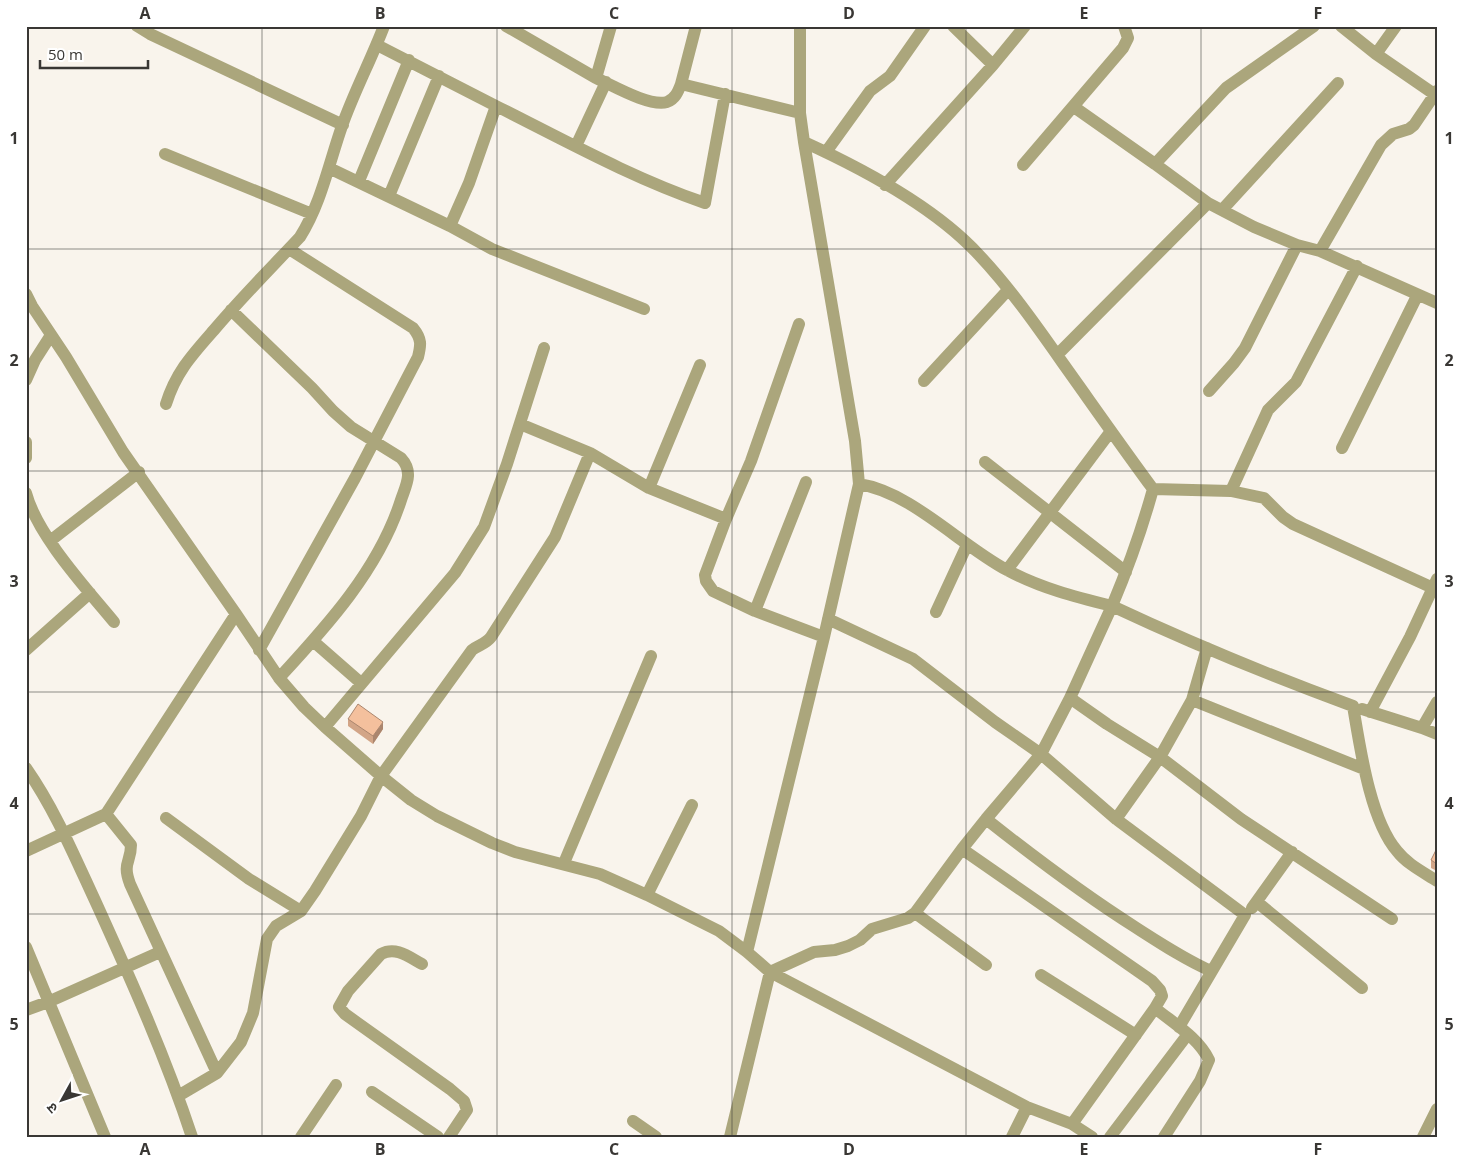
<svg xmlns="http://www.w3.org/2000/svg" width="1463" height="1163" font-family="'Open Sans','Noto Sans Devanagari',sans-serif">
<rect width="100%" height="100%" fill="#f9f4ec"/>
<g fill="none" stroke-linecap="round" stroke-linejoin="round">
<path stroke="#aba67c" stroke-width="12" d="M 137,26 L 150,34 L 343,125
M 506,26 L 596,78
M 611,26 L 596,78 C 612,85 649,107 667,102 C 675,99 678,92 681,84 L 800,113
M 953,26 L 993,65
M 1314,26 L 1226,88 L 1155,164 L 1208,203 L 1254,227 L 1297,245 L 1320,251 L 1437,303
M 1341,26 L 1376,54 L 1437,96
M 377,45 L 496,106 L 469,183 L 450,226
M 1376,54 L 1396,26
M 681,84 L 696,26
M 496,106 C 564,140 632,178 705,203 L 725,94
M 1074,107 L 1155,164
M 804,142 C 861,168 936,208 979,255 C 1010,288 1036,325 1062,362 C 1092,404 1122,447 1153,489 C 1142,529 1128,568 1112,606 C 1076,597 1040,588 1007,570 C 960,545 911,492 859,484
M 576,146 L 606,82
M 826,152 L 870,91 L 890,76 L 925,26
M 165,154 L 312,214
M 1023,165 L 1123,48 L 1128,38 L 1124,26
M 329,168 L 450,226 L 492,249 L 644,309
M 359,181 L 409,60
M 885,185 L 993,65 L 1025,26
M 389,196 L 439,76
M 1222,210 L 1338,83
M 1320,251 L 1381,145 L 1393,134 L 1409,129 L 1414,125 L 1437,91
M 26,294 L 32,306 L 66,357 L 123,452 L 236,614 L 279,678 L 304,707 L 325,727 L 381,776 L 411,800 L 437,816 L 492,843 L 515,852 L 600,874 L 647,895 L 719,931 L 747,952 L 770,972 L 1027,1107 L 1072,1124 L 1092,1137
M 231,310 L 312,388 L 333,411 L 351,427 L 401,458 C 414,472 406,485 401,500 C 379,569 327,626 279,678
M 799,324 L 751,461 L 726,519 L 705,575 L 706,581 L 713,591 L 755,611 L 824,637
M 1057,355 L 1208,203
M 26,380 L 35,360 L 51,335
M 924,381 L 1008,290
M 1209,391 L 1234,363 L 1245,348 L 1297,245
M 166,404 C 176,372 192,355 214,330 C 241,298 271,268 300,237 C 321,204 329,163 342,126 C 354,92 371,60 384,26
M 520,424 L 590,453 L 649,488 L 726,519
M 26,442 L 26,458
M 1342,448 L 1417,296
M 985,462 L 1126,572
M 649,488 L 700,365
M 1153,489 L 1231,491 L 1264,498 L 1283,517 L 1293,524 L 1433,588
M 1231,491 L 1268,410 L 1296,382 L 1357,266
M 26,493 C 37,535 86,588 114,622
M 50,541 L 139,472
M 1007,570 L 1111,431
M 755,611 L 806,482
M 936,612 L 967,545
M 828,619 L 913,659 L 995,722 L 1041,754 L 986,819 C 1034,857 1083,894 1135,927 C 1160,943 1184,959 1211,971
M 313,641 L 361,683
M 26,650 L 90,593
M 259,650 L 355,478 L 418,357 C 421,345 422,339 413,328 L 289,249
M 1070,698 L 1041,754 L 1116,819 L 1245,915 L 1179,1027
M 1192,700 L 1364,769
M 1362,709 L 1422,728 L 1437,734
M 1370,712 L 1410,637 L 1437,579
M 325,727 L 455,573 L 484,527 L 507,464 L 544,348
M 1422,728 L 1437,702
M 26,768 C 56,811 76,860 98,907 C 132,982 166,1058 192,1137
M 106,814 L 131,845 C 131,863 122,862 130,884 L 217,1073
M 166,818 L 249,879 L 301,911 L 315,891 L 361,816 L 381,776 L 472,650 C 478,645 486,644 491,637 L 555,537 L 590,453
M 986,819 L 962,849 L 1152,981 L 1160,990 L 1162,996 L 1155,1008 L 1072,1124
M 1116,819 L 1160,757 L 1192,700 L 1207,648
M 26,851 L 106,814 L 236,614
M 564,863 L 651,656
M 647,895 L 692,805
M 1257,902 L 1362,988
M 1252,908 L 1292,852
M 915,913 L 986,965
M 1392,919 L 1241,819 L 1160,757 L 1107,724 L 1070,698 L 1112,606 C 1191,643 1271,676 1353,706 C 1360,747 1370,820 1397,851 C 1407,864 1423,872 1437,881
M 26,947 L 105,1137
M 747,952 L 824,637 L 859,484 L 855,441 L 804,142 L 800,113 L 800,26
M 422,964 C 409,957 396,946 381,954 L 348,991 L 339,1007 L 345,1014 L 450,1089 L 464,1101 L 467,1110 L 449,1137
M 1041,975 L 1136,1035
M 1155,1008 C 1173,1023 1199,1038 1209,1060 L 1200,1081 L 1164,1137
M 26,1010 L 48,1002 L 160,952
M 372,1092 L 438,1137
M 178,1096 L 217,1073 L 241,1042 L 253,1013 L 267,939 L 276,926 L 301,911
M 633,1121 L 656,1137
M 301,1137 L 336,1085
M 730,1137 L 770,972 L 814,952 L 835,950 L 848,946 L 860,940 L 872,929 L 908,918 L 915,913 L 962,849
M 1012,1137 L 1027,1107
M 1110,1137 L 1188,1034
M 1423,1137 L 1437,1109"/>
</g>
<path fill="#d2a587" d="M 348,719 L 383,729 L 373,744 L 348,726 Z
M 1437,848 L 1437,871 L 1431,868 L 1431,860 Z"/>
<path fill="#ab866e" d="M 383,722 L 383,729 L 373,744 L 373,736 Z"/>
<path fill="#f4c09d" stroke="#ab866e" d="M 358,704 L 383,722 L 373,736 L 348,719 Z
M 1437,848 L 1437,864 L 1431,860 Z"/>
<path fill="none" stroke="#393734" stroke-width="1" stroke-opacity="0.55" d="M 262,26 L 262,1137M 497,26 L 497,1137M 732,26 L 732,1137M 966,26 L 966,1137M 1201,26 L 1201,1137M 26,249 L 1437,249M 26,471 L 1437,471M 26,692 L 1437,692M 26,914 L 1437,914"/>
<rect width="1463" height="1163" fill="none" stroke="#ffffff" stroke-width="55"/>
<g transform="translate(62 1100) rotate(230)" stroke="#ffffff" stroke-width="4" paint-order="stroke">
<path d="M0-4L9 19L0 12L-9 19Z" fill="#393734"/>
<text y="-8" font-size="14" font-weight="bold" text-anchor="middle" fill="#393734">उ</text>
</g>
<path d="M40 60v8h108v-8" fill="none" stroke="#393734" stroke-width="2.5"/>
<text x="48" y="60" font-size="15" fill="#393734" stroke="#ffffff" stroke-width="4" paint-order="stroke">50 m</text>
<rect x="28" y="28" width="1408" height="1108" fill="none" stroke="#393734" stroke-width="2"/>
<g font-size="16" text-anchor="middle" font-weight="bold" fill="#393734">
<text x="145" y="19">A</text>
<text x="380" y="19">B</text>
<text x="614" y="19">C</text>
<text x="849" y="19">D</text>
<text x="1084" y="19">E</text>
<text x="1318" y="19">F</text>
<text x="14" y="144">1</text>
<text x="1449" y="144">1</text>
<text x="14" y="366">2</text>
<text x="1449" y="366">2</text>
<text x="14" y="587">3</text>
<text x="1449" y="587">3</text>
<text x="14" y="809">4</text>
<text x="1449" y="809">4</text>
<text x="14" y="1030">5</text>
<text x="1449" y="1030">5</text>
<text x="145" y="1155">A</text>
<text x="380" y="1155">B</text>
<text x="614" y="1155">C</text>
<text x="849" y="1155">D</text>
<text x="1084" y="1155">E</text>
<text x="1318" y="1155">F</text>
</g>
</svg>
